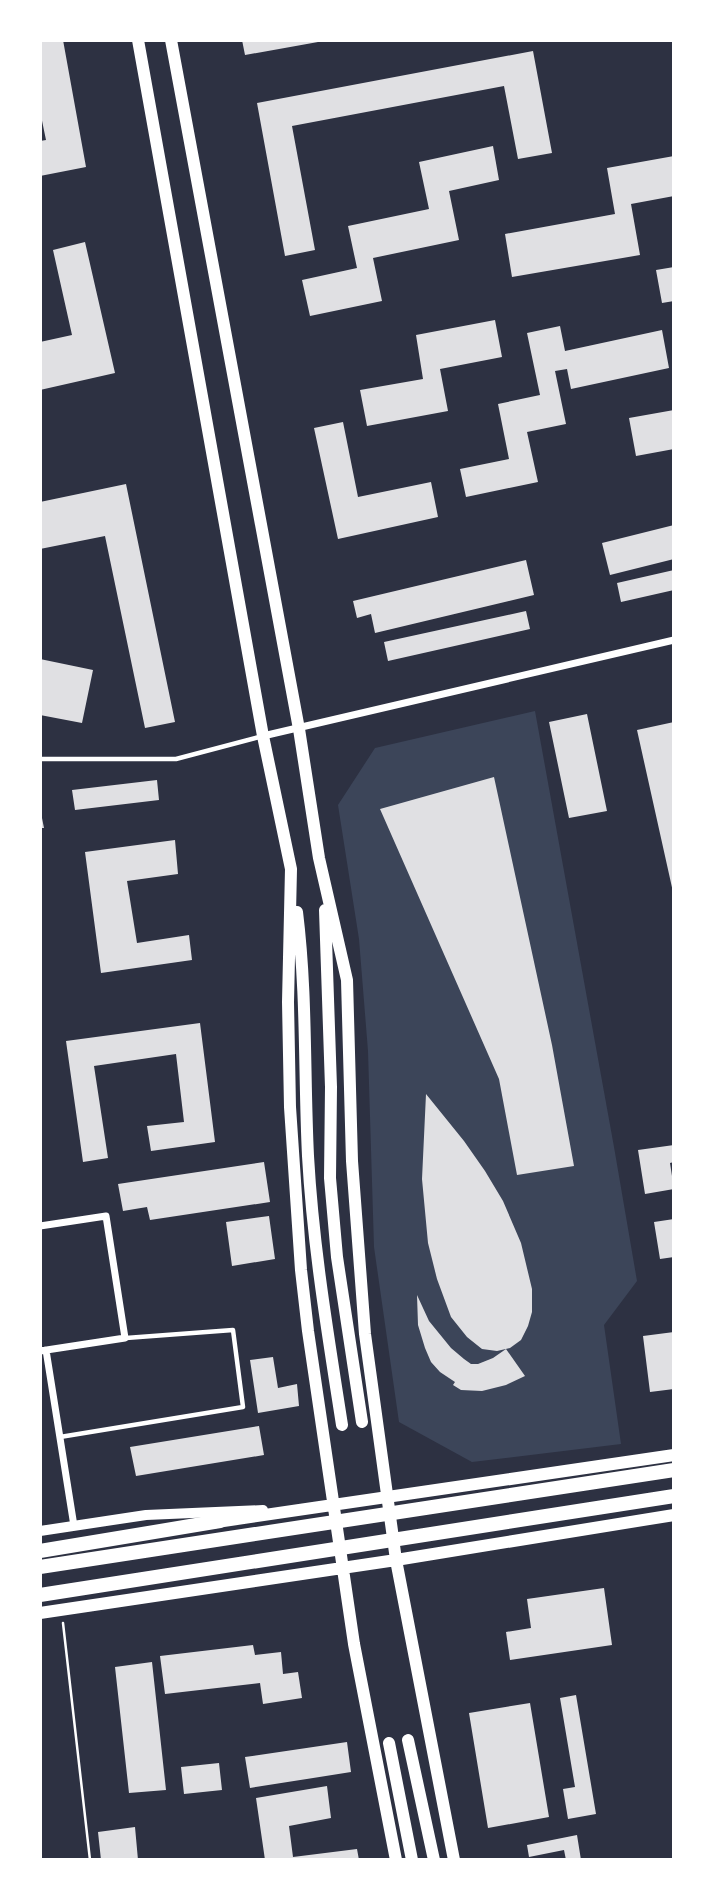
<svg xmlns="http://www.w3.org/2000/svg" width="714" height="1900" font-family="'Titillium Web',sans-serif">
<rect width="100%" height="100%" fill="#2d3142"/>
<path fill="#3c4559" d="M 535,711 L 614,1147 L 637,1281 L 604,1325 L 621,1444 L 472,1462 L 399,1422 L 374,1247 L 368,1051 L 359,939 L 338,805 L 375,748 Z"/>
<path fill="#e0e0e3" d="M 40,40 L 63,40 L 86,167 L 40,176 L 40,141 L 46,140 L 40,111 Z
M 242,40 L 318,40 L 318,42 L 245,55 Z
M 533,51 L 552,153 L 518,159 L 504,86 L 292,126 L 315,250 L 285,256 L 257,103 Z
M 493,146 L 499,180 L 449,191 L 459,240 L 373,258 L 382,301 L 310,316 L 302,280 L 357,268 L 348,226 L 429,209 L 419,162 Z
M 674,156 L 674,196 L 631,204 L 640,255 L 512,277 L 505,234 L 615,214 L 607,168 Z
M 85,242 L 115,373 L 40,390 L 40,342 L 72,335 L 53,250 Z
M 674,267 L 674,301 L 662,303 L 656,270 Z
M 495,320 L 502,357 L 440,369 L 448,411 L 367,426 L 360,390 L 423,379 L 416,335 Z
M 560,326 L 565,351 L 662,330 L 669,368 L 571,389 L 567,369 L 555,371 L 566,424 L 527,432 L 538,482 L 466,497 L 460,469 L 509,459 L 498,404 L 540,395 L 527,333 Z
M 674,410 L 674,449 L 636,456 L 629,418 Z
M 343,422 L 358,497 L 431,482 L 438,517 L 338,539 L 314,428 Z
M 126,484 L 175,722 L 145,728 L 105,536 L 40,549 L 40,502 Z
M 674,525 L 674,559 L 610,575 L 602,543 Z
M 526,560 L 534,595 L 375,633 L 371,614 L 357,618 L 353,601 Z
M 674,570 L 674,590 L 621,602 L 617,583 Z
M 526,611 L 530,629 L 388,661 L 384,642 Z
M 40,659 L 93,670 L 82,723 L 40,715 Z
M 587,714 L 607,811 L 569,818 L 549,722 Z
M 674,722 L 674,892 L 673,892 L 637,730 Z
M 494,777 L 552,1045 L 574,1166 L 517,1175 L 499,1079 L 380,809 Z
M 157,780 L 159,800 L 75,810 L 72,790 Z
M 40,808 L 44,828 L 40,828 Z
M 175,840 L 178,874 L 127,881 L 137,943 L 189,935 L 192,960 L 101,973 L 85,852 Z
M 200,1023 L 215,1142 L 151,1151 L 147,1126 L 184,1122 L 176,1054 L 94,1066 L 108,1158 L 83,1162 L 66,1041 Z
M 426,1094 L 464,1141 L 485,1171 L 503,1201 L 521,1243 L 532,1289 L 532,1312 L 528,1326 L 521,1340 L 510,1348 L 497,1351 L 482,1349 L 467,1337 L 451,1317 L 437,1279 L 428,1243 L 422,1179 Z
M 674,1145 L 674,1162 L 670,1163 L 674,1189 L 645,1194 L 638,1150 Z
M 264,1162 L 270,1202 L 150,1220 L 147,1207 L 123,1211 L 118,1184 Z
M 269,1216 L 275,1259 L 232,1266 L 226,1222 Z
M 674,1219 L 674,1257 L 660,1259 L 654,1222 Z
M 417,1295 L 429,1321 L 451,1348 L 464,1359 L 471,1364 L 478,1364 L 493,1358 L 506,1349 L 525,1376 L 506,1385 L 482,1391 L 461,1390 L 453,1385 L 455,1382 L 440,1372 L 431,1362 L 425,1348 L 418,1325 Z
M 674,1332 L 674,1389 L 650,1392 L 643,1336 Z
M 273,1357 L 278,1388 L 297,1384 L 299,1406 L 258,1413 L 250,1360 Z
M 259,1426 L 264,1455 L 136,1476 L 130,1447 Z
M 604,1588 L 612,1645 L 510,1660 L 506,1632 L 531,1628 L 527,1599 Z
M 253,1645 L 255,1655 L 281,1652 L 283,1674 L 298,1672 L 302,1698 L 263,1704 L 260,1683 L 165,1694 L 160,1656 Z
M 152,1662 L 166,1790 L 129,1793 L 115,1667 Z
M 576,1695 L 596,1814 L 568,1819 L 563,1789 L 575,1787 L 560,1698 Z
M 530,1703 L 549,1817 L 488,1828 L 469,1713 Z
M 347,1742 L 351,1772 L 250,1788 L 245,1757 Z
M 219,1763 L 222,1790 L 184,1794 L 181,1767 Z
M 327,1786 L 331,1818 L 289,1826 L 293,1857 L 357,1849 L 359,1860 L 265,1860 L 256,1798 Z
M 135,1827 L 138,1860 L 101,1860 L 98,1832 Z
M 577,1835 L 581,1860 L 566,1860 L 564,1850 L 529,1857 L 527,1845 Z"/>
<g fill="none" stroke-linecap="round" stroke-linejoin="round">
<path stroke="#fff" stroke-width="2.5" d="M 63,1623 L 90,1860"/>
<path stroke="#fff" stroke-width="4.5" d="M 40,759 L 176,759 L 263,736
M 60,1437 L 243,1407 L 233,1330 L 126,1338"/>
<path stroke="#fff" stroke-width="7" d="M 263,736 L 674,640
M 40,1226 L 106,1216 L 125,1338 L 40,1351
M 46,1350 L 74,1526"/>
<path stroke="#fff" stroke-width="10" d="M 40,1531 L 146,1515 L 263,1510"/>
<path stroke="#fff" stroke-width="12" d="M 138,40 L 263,736 L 291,869 L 288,1002 L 290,1107 L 301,1270 L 308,1331 L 354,1644 L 396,1860
M 171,40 L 299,729 L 319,858 L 347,980 L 352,1161 L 365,1334 L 396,1560 L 454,1860
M 325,910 L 331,1087 L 330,1178 L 337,1257 L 362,1422
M 297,912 C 307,993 304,1074 308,1156 C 313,1246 328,1335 342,1425
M 210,1523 L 674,1455
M 40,1613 L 396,1560 L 674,1515
M 408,1740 L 434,1860
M 389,1743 L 412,1860"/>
<path stroke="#fff" stroke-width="14" d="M 40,1551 L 220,1521
M 40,1567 L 674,1470
M 40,1595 L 674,1496"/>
</g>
<rect width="714" height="1900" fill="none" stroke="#ffffff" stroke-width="84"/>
</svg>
